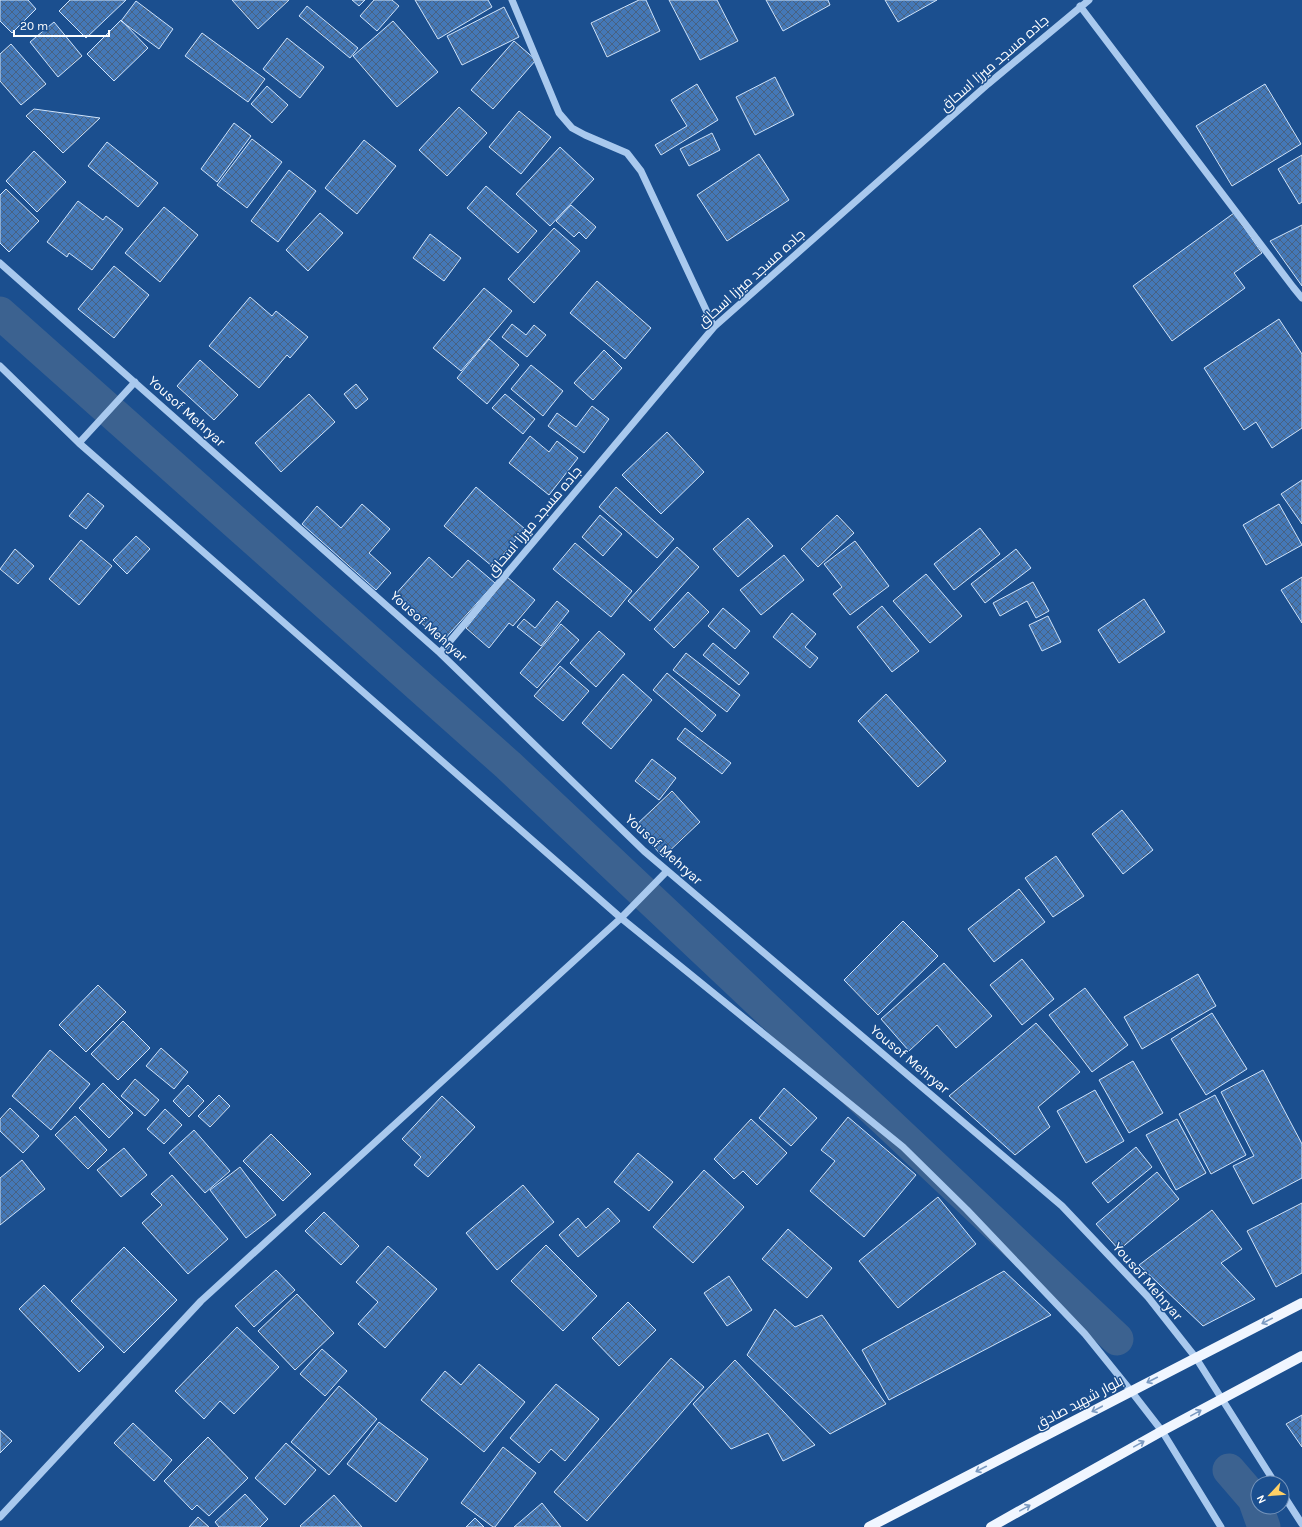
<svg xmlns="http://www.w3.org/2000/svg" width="1302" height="1527" font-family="Karla,Cairo,sans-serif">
<defs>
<pattern id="building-cross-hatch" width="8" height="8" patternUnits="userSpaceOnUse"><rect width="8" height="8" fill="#4478b7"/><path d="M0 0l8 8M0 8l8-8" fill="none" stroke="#486282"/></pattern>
</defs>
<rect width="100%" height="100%" fill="#1b4f8f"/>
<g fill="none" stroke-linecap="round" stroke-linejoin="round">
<path stroke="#3c6290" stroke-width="33" d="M 0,313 L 508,765 L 1117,1339
M 1229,1470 L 1254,1499 L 1264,1527"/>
</g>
<path fill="url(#building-cross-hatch)" stroke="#cfe3fa" d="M 0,0 L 28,0 L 36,9 L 12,33 L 0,21 Z
M 70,0 L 126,0 L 86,38 L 59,11 Z
M 232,0 L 289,0 L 258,29 Z
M 352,0 L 365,0 L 359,6 Z
M 374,0 L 392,0 L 399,6 L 377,31 L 360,16 Z
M 415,0 L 488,0 L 492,7 L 438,39 Z
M 639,0 L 646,0 L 660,31 L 607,57 L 591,23 Z
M 669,0 L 717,0 L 738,41 L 700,60 Z
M 766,0 L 828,0 L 830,5 L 783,31 Z
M 885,0 L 937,0 L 898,22 Z
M 136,1 L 173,29 L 159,49 L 121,21 Z
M 307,6 L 358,48 L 350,58 L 299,16 Z
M 504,7 L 519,37 L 462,65 L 447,36 Z
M 121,20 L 148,48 L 114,81 L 87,54 Z
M 393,21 L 438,72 L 397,107 L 353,56 Z
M 54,22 L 82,56 L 58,77 L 30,42 Z
M 202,33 L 265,79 L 248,102 L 185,56 Z
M 287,38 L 324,67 L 300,98 L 263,69 Z
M 514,41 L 536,60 L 493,109 L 471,90 Z
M 11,44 L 46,84 L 21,105 L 0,81 L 0,54 Z
M 775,77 L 794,115 L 755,135 L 736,97 Z
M 697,84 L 718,120 L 661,155 L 655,145 L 687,126 L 671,100 Z
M 1265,84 L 1301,144 L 1232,186 L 1196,126 Z
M 267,86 L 288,105 L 272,123 L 251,104 Z
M 459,107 L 487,133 L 447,176 L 419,150 Z
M 34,109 L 100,118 L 63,153 L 26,116 Z
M 519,111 L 551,137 L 521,174 L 489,147 Z
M 234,123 L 251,136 L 217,182 L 201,169 Z
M 712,133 L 720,150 L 689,166 L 680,149 Z
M 252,139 L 282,162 L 247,208 L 217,185 Z
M 364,140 L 396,166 L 357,214 L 325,188 Z
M 107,142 L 158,183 L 138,207 L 88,166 Z
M 560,147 L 594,179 L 550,226 L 516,194 Z
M 34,151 L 66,182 L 37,212 L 6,181 Z
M 759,154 L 789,200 L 727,241 L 697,195 Z
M 1302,155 L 1302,202 L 1299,204 L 1278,169 Z
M 289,170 L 316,191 L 278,242 L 251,221 Z
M 486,186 L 537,231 L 518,253 L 467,208 Z
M 6,189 L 39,221 L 9,252 L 0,243 L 0,195 Z
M 78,201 L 103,220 L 106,216 L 123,229 L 92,270 L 69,253 L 67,257 L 47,242 Z
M 571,205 L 596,227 L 586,239 L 579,232 L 574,237 L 556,221 Z
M 164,207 L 198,235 L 160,282 L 125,253 Z
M 320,213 L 343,233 L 308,271 L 286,250 Z
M 1234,213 L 1262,253 L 1234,273 L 1245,288 L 1172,341 L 1133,286 Z
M 1302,225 L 1302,286 L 1270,241 Z
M 554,228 L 580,251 L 534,303 L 508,279 Z
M 430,234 L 461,258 L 444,281 L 413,258 Z
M 114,266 L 149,295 L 114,338 L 78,309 Z
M 597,281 L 651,328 L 625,359 L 570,313 Z
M 484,288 L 512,311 L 461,371 L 433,348 Z
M 250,297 L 272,316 L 276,311 L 308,337 L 290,358 L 287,355 L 259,388 L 209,346 Z
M 1279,319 L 1302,354 L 1302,428 L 1272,448 L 1256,422 L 1244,430 L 1204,368 Z
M 512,324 L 526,335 L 534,325 L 546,335 L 527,357 L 502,337 Z
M 489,339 L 519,365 L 487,404 L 457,378 Z
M 604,350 L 622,368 L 593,400 L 574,383 Z
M 200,360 L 238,395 L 214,420 L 177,386 Z
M 531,365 L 563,391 L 543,416 L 511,389 Z
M 356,384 L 368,399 L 356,409 L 344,394 Z
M 309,394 L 335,422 L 281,472 L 255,443 Z
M 505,394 L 535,419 L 523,434 L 492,408 Z
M 592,406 L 609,419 L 584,453 L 548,426 L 557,413 L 576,427 Z
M 667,432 L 704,472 L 661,514 L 622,475 Z
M 530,436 L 549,452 L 557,441 L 578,458 L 549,495 L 509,463 Z
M 1302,480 L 1302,524 L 1281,494 Z
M 476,487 L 525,529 L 493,567 L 444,526 Z
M 616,487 L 674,539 L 657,558 L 599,507 Z
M 88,493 L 104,506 L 86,529 L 69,516 Z
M 362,504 L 390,529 L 369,553 L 391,573 L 376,590 L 302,524 L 317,506 L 341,528 Z
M 1279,504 L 1302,545 L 1266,565 L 1243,525 Z
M 600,515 L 622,534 L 603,556 L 582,537 Z
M 837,515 L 854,533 L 818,567 L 801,549 Z
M 748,518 L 773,546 L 738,577 L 713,549 Z
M 980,528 L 1000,554 L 954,590 L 934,564 Z
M 136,536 L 150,549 L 127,574 L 113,560 Z
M 81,540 L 112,566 L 79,605 L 49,579 Z
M 855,541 L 889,586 L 850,615 L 833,594 L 842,587 L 824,564 Z
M 575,543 L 632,591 L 611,617 L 553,569 Z
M 677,547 L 699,567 L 650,621 L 628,601 Z
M 15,549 L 34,566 L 18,584 L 0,569 Z
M 1016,549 L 1031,568 L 985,603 L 971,584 Z
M 784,555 L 804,580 L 761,615 L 740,590 Z
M 429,557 L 452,578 L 468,560 L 495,583 L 442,642 L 393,597 Z
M 926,574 L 962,616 L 930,643 L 893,601 Z
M 507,577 L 535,600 L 513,626 L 509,623 L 489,648 L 466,628 Z
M 1302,577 L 1302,623 L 1281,590 Z
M 1033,582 L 1049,611 L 1036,618 L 1027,601 L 1000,616 L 993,603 Z
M 688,592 L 709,612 L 674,648 L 654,629 Z
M 1144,599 L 1165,632 L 1119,663 L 1098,630 Z
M 557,601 L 569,611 L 541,646 L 517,627 L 524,619 L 535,628 Z
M 882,606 L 919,651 L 892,672 L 857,627 Z
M 723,608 L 750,631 L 735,649 L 708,626 Z
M 792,613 L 816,634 L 805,647 L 818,658 L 810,668 L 773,637 Z
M 1048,616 L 1061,642 L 1042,651 L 1029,625 Z
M 561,624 L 579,640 L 537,688 L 520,673 Z
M 599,631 L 625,654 L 596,687 L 570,663 Z
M 713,643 L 749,673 L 739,685 L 703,655 Z
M 686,653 L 740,695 L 727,712 L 673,670 Z
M 560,666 L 589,691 L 563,721 L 534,696 Z
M 667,673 L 716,715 L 702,732 L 653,690 Z
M 623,674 L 652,700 L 611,749 L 582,723 Z
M 886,694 L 946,761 L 918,787 L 858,721 Z
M 685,728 L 731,763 L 722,774 L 677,739 Z
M 652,759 L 676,778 L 659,800 L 635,781 Z
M 672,791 L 700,822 L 663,857 L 635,826 Z
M 1122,810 L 1153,850 L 1123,874 L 1092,834 Z
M 1056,856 L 1084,896 L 1053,917 L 1025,878 Z
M 1019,889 L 1045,922 L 994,962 L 968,929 Z
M 903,921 L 938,956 L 878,1015 L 844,980 Z
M 1022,959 L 1054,999 L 1022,1025 L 990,985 Z
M 944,963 L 992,1016 L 956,1048 L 937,1025 L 909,1051 L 881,1019 Z
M 1198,974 L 1216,1006 L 1142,1049 L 1124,1017 Z
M 98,985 L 126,1012 L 86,1052 L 59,1025 Z
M 1085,988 L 1128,1045 L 1092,1072 L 1049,1015 Z
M 1212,1013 L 1247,1069 L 1206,1095 L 1171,1039 Z
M 123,1021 L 150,1048 L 118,1080 L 91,1054 Z
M 1036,1023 L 1080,1072 L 1038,1107 L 1050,1127 L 1015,1155 L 949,1096 Z
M 161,1048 L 188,1072 L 174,1089 L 146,1066 Z
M 50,1050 L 90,1084 L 51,1130 L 12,1096 Z
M 1133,1061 L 1163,1113 L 1129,1133 L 1099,1080 Z
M 1263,1070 L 1302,1144 L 1302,1178 L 1253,1204 L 1233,1166 L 1254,1156 L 1221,1092 Z
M 135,1079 L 159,1100 L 145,1116 L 121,1096 Z
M 103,1083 L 133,1113 L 109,1138 L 79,1108 Z
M 188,1085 L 204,1101 L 189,1117 L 173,1101 Z
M 784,1088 L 817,1118 L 791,1146 L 759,1118 Z
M 1095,1090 L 1124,1141 L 1086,1163 L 1057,1111 Z
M 219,1095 L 230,1106 L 210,1127 L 198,1116 Z
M 1215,1095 L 1246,1155 L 1211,1174 L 1179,1114 Z
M 442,1096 L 475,1127 L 428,1177 L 414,1165 L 421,1157 L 402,1139 Z
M 10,1108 L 39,1136 L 23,1153 L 0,1131 L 0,1119 Z
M 165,1109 L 182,1125 L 164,1144 L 147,1129 Z
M 75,1116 L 107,1150 L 88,1169 L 55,1135 Z
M 848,1117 L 916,1175 L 864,1237 L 810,1191 L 835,1161 L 821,1150 Z
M 751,1119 L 787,1153 L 757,1185 L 743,1171 L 734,1179 L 714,1159 Z
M 1177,1119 L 1206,1173 L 1176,1190 L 1146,1135 Z
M 194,1130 L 230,1171 L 205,1193 L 169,1153 Z
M 271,1134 L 311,1174 L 283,1201 L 243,1161 Z
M 1136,1147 L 1152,1167 L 1108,1203 L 1092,1183 Z
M 124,1148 L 147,1175 L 121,1197 L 97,1170 Z
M 638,1153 L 673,1182 L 649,1211 L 614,1182 Z
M 22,1160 L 45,1189 L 0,1225 L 0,1178 Z
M 240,1167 L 276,1215 L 246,1238 L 210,1190 Z
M 704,1170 L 744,1207 L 693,1263 L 653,1227 Z
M 1157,1172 L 1179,1199 L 1119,1250 L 1096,1224 Z
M 172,1175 L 228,1239 L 188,1274 L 142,1223 L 162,1205 L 151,1194 Z
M 523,1185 L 554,1222 L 497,1270 L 466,1233 Z
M 938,1197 L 976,1244 L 898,1308 L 859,1261 Z
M 1302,1203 L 1302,1273 L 1276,1287 L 1247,1231 Z
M 608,1208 L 620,1221 L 578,1257 L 559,1235 L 578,1218 L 586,1228 Z
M 1212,1210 L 1242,1249 L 1221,1263 L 1255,1299 L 1203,1326 L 1139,1265 Z
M 324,1212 L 359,1246 L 341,1265 L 305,1231 Z
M 788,1229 L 832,1268 L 807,1298 L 762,1259 Z
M 546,1245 L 597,1296 L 563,1331 L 511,1281 Z
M 388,1246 L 437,1289 L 385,1348 L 358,1324 L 378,1302 L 356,1282 Z
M 124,1247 L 177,1300 L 124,1353 L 71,1301 Z
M 276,1270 L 295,1290 L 254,1327 L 235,1306 Z
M 1004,1271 L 1051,1315 L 889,1400 L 862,1350 Z
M 729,1276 L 752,1310 L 727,1326 L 704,1293 Z
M 44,1285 L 104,1347 L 79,1372 L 19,1309 Z
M 297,1294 L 334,1333 L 295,1370 L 258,1331 Z
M 628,1302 L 656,1330 L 619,1366 L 592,1338 Z
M 775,1309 L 795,1327 L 822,1315 L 886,1404 L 830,1434 L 747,1355 Z
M 237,1327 L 279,1367 L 234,1414 L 220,1401 L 204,1419 L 175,1391 Z
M 322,1349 L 347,1371 L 325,1396 L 300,1374 Z
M 671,1358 L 704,1387 L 587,1521 L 554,1492 Z
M 735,1360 L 815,1445 L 783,1461 L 768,1433 L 731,1449 L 693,1404 Z
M 479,1364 L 525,1402 L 484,1452 L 421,1400 L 445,1371 L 461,1385 Z
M 556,1384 L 599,1419 L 565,1461 L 551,1449 L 539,1463 L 510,1438 Z
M 339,1386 L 377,1419 L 329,1475 L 291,1442 Z
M 1302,1415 L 1302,1447 L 1286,1424 Z
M 379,1422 L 428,1459 L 396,1502 L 347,1464 Z
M 133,1423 L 172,1460 L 154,1481 L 114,1443 Z
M 0,1430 L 12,1441 L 0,1453 Z
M 208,1437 L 248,1478 L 209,1516 L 197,1505 L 192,1510 L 164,1481 Z
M 286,1443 L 316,1470 L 285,1505 L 255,1478 Z
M 503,1447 L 536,1473 L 495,1527 L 493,1527 L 461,1503 Z
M 245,1494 L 268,1519 L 260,1527 L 219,1527 L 215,1522 Z
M 334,1495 L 362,1527 L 301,1527 L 300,1526 Z
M 542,1503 L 561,1527 L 514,1527 Z
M 198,1517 L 209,1527 L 189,1527 Z
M 475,1518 L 484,1527 L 466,1527 Z"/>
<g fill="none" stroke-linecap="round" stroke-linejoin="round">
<path stroke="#a9c9ee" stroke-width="7" d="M 512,0 L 559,113 L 572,128 L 585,135 L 627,153 L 641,171 L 714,327
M 1080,6 L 1293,287 L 1302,298
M 0,263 L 440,653 L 644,851 L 1062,1206 L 1148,1297 L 1196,1358 L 1275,1483
M 0,366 L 79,443 L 621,918 L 903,1147 L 967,1210 L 1085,1334 L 1131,1391 L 1162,1431 L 1221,1527
M 79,443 L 135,382
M 440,653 L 714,327 L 988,84 L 1089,0
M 1282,1493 L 1302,1524
M 0,1517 L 201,1301 L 621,918 L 667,871"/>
<path stroke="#f0f6ff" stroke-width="10" d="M 869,1527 L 1302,1303
M 991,1527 L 1162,1431 L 1302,1356"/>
</g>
<defs><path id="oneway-shaft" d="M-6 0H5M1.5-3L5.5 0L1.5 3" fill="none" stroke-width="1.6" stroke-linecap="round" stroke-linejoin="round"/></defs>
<g stroke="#7b9ac1">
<use href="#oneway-shaft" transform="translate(1267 1321) rotate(153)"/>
<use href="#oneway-shaft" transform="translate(1152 1380) rotate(153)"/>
<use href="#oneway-shaft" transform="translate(1097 1409) rotate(152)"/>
<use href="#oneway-shaft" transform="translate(1196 1413) rotate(-29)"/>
<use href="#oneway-shaft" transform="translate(1139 1444) rotate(-29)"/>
<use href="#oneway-shaft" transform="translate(981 1469) rotate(153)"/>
<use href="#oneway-shaft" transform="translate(1025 1508) rotate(-29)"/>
</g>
<g text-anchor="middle" stroke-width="3" stroke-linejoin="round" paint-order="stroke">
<g font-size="14" fill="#fff" stroke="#1b4f8f">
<text transform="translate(994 63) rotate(-41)" y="5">جاده مسجد ميرزا اسحاق</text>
<text transform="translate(751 278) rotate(-42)" y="5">جاده مسجد ميرزا اسحاق</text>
<text transform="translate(187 411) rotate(42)" y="5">Yousof Mehryar</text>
<text transform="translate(534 521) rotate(-50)" y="5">جاده مسجد ميرزا اسحاق</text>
<text transform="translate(429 626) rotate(42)" y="5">Yousof Mehryar</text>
<text transform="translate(664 849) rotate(42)" y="5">Yousof Mehryar</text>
<text transform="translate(910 1059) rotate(40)" y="5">Yousof Mehryar</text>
<text transform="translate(1148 1281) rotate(49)" y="5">Yousof Mehryar</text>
<text transform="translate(1079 1402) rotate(-28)" y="5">بلوار شهید صادق</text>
</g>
</g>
<g transform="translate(1270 1495) rotate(244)"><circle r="19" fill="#1b4f8f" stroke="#7695bc"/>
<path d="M0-3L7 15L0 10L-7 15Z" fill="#ffd166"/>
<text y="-6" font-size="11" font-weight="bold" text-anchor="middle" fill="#ffffff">N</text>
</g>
<path d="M14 30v6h95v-6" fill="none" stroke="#ffffff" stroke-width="2"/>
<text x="20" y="30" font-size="12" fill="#ffffff" stroke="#1b4f8f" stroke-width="3" paint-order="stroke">20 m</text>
</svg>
